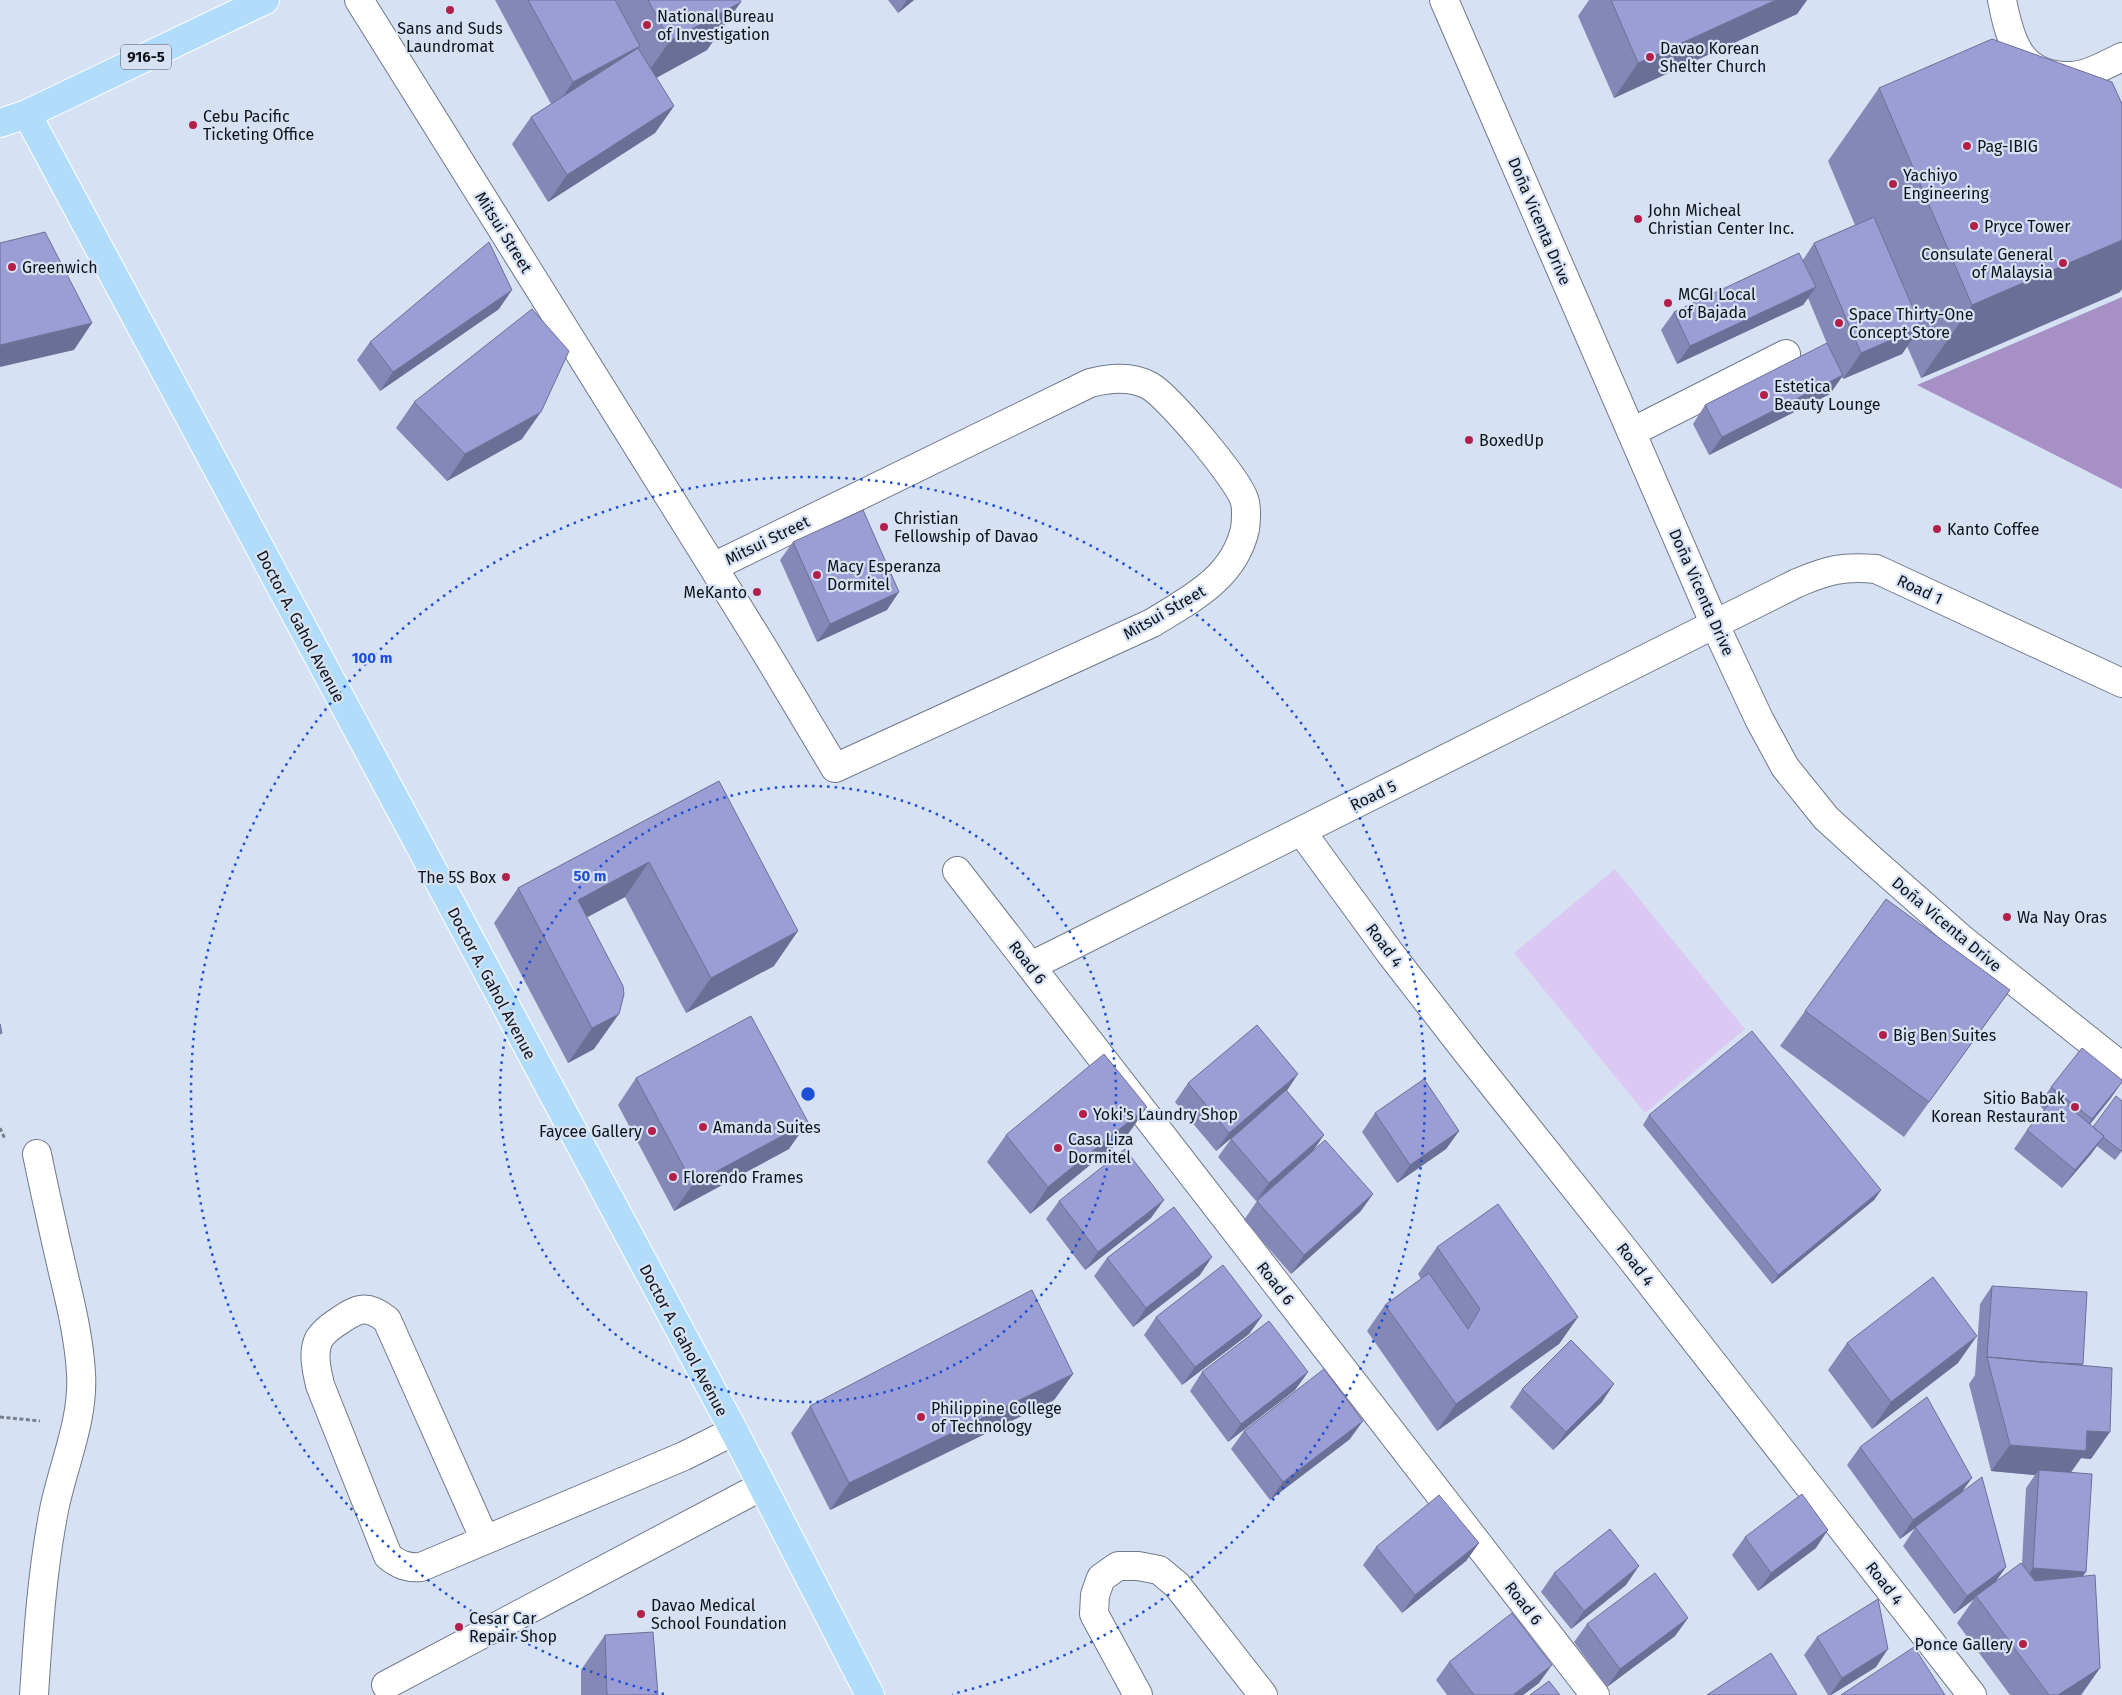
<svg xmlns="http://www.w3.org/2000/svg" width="2122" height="1695" font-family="'Fira Sans',sans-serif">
<rect width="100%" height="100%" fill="#d6e2f4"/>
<path fill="#dbc9f3" d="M 1615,869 L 1745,1029 L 1645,1113 L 1514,953 Z"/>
<path fill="#a790c5" d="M 2122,297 L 2122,489 L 1917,385 Z"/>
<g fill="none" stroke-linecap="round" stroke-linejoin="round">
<g stroke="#6f7989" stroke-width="30">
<path id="minor" d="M 359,0 L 713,567 L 762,646 L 835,768 L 1152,623 C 1191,599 1234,578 1245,529 C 1246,522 1247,506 1244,499 C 1237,478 1169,397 1150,386 C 1132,376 1109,378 1090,383 L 713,567
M 1444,0 L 1715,625 L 1759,719 L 1785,767 L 1826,818 L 1871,859 L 1963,940 L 2122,1067
M 2002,0 C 2010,41 2020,78 2071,76 C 2089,75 2107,64 2122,57
M 1632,432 L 1786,354
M 1301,831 L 1390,953 L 1466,1051 L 1630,1257 L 1972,1695
M 957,871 L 1595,1695
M 1031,966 L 1797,583 C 1828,570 1842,566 1876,569 L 2122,683
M 485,1540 L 387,1320 C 367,1304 358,1308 339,1321 C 331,1326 324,1331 319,1339 C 312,1353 317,1371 320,1385 L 388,1556 C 399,1565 407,1568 421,1567 L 684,1456 L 734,1431
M 386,1685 L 762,1486
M 34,1695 C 38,1633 42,1572 54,1510 C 63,1465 84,1420 81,1373 C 79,1339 71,1305 63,1272 C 54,1233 45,1193 37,1154
M 1138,1695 L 1094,1614 L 1095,1595 L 1101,1578 L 1118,1566 L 1138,1566 L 1159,1570 L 1177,1585 L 1263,1695"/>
</g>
<g stroke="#fff" stroke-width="30">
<path id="major" d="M 27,114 L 734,1431 L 870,1695
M 0,123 L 27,114 L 265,0"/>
</g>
<path stroke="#777f8c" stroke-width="3" stroke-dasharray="4 2.5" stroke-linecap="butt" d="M 0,1128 L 5,1139
M 0,1417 L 40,1421"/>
<use href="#minor" stroke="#fff" stroke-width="28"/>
<use href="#major" stroke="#b2ddfa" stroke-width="28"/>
</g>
<path fill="#8588b7" d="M 495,0 L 740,0 L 707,50 L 656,78 L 674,106 L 655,133 L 548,202 L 512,144 L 531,117 L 551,104 Z
M 888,0 L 914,0 L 898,13 Z
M 1589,0 L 1807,0 L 1797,14 L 1614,98 L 1578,16 Z
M 1879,88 L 2120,292 L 1921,378 L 1907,346 L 1902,354 L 1843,379 L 1842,377 L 1830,394 L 1709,455 L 1693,424 L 1705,405 L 1828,346 L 1808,298 L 1803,305 L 1677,364 L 1661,330 L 1674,312 L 1803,260 L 1814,243 L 1855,225 L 1828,161 Z
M 499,309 L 380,391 L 357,360 L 370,342 Z
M 414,402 L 522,439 L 447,481 L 396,428 Z
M 793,542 L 887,610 L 817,642 L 780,560 Z
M 719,781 L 774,966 L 686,1013 L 625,897 L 587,917 L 594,1049 L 568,1063 L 494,923 L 518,888 Z
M 2010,990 L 1904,1137 L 1780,1046 L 1805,1011 Z
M 636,1078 L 789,1149 L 674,1211 L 618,1105 Z
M 2122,1082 L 2110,1099 L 2090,1124 L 2093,1127 L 2122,1101 L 2122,1151 L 2115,1160 L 2097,1146 L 2091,1154 L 2062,1188 L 2014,1149 L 2027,1130 L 2044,1110 L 2039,1105 L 2051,1087 Z
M 1188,1083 L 1287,1091 L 1324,1135 L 1313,1151 L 1373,1194 L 1360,1212 L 1291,1274 L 1244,1220 L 1257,1201 L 1274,1186 L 1256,1201 L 1218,1157 L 1231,1139 L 1249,1123 L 1216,1151 L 1175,1102 Z
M 1147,1107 L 1128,1134 L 1030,1214 L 987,1162 L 1006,1135 Z
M 1375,1113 L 1459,1131 L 1446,1149 L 1397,1183 L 1362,1132 Z
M 1649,1115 L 1881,1190 L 1874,1200 L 1772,1284 L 1643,1125 Z
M 1059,1201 L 1151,1218 L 1085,1270 L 1046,1219 Z
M 1437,1247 L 1578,1317 L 1559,1344 L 1437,1431 L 1367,1331 L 1385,1305 L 1421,1279 L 1418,1274 Z
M 1107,1258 L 1200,1275 L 1133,1327 L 1094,1276 Z
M 1992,1286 L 2083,1364 L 2082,1366 L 2091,1459 L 2081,1458 L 2071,1472 L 2083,1576 L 2100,1668 L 2081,1695 L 2010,1695 L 1957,1623 L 1974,1599 L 1954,1614 L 1903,1546 L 1915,1528 L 1900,1539 L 1847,1465 L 1860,1447 L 1962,1493 L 2006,1567 L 1994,1584 L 2022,1564 L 2026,1488 L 2035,1475 L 1991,1471 L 1969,1384 L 1975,1375 L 1980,1304 Z
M 1262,1316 L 1249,1334 L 1182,1385 L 1144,1335 L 1156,1317 Z
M 1847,1343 L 1958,1363 L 1872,1429 L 1828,1370 Z
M 1202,1372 L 1308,1372 L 1295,1390 L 1228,1442 L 1190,1391 Z
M 1073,1374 L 1054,1400 L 830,1510 L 791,1433 L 810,1406 Z
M 1522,1389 L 1602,1402 L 1553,1450 L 1510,1407 Z
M 1244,1431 L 1350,1439 L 1270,1500 L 1231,1449 Z
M 1745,1537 L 1816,1548 L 1758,1591 L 1732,1555 Z
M 1479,1543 L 1466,1561 L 1402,1613 L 1363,1565 L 1376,1547 Z
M 1554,1573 L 1626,1585 L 1571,1629 L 1541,1592 Z
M 1688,1618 L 1675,1636 L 1607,1687 L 1574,1642 L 1587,1624 Z
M 605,1635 L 658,1695 L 581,1695 L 581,1670 Z
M 1817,1637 L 1876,1667 L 1831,1695 L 1828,1695 L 1804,1655 Z
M 1449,1662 L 1539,1683 L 1523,1695 L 1447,1695 L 1436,1680 Z"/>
<path fill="#6c6f95" d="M 907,0 L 914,0 L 898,13 Z
M 1776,0 L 1807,0 L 1797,14 L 1614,98 L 1638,63 Z
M 741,2 L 707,50 L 636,89 L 670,41 Z
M 640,46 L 621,73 L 554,109 L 573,82 Z
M 674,106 L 655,133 L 548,202 L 567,175 Z
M 2122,240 L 2122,289 L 2120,292 L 1921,378 L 1972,305 Z
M 1816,287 L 1803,305 L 1677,364 L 1690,346 Z
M 512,290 L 499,309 L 380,391 L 393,372 Z
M 92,323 L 74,350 L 0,367 L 0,345 Z
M 1921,327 L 1902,354 L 1843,379 L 1861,353 Z
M 1843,375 L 1830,394 L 1709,455 L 1722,437 Z
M 541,412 L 522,439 L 447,481 L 465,454 Z
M 899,592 L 887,610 L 817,642 L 830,624 Z
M 649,862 L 625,897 L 554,935 L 578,900 Z
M 798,931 L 774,966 L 686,1013 L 711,978 Z
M 2010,990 L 1985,1024 L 1904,1137 L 1929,1102 Z
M 619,1014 L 594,1049 L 568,1063 L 592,1028 Z
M 1298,1074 L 1286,1092 L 1216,1151 L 1229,1133 Z
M 2122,1082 L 2110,1099 L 2079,1138 L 2092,1119 Z
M 1147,1107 L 1128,1134 L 1030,1214 L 1048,1187 Z
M 808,1122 L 789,1149 L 674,1211 L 693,1184 Z
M 1459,1131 L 1446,1149 L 1397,1183 L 1410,1165 Z
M 1324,1135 L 1311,1153 L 1256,1201 L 1269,1183 Z
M 2104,1136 L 2091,1154 L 2062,1188 L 2075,1170 Z
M 1881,1190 L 1874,1200 L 1772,1284 L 1778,1275 Z
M 1373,1194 L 1360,1212 L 1291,1274 L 1304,1255 Z
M 1164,1200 L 1151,1218 L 1085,1270 L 1098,1252 Z
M 1212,1257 L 1200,1275 L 1133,1327 L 1146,1308 Z
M 1262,1316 L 1249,1334 L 1182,1385 L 1195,1367 Z
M 1578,1317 L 1559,1344 L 1437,1431 L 1456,1404 Z
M 1977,1336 L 1958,1363 L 1872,1429 L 1891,1402 Z
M 1308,1372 L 1295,1390 L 1228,1442 L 1241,1424 Z
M 1073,1374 L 1054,1400 L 830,1510 L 849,1483 Z
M 1614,1384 L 1602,1402 L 1553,1450 L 1566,1432 Z
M 1363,1421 L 1350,1439 L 1270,1500 L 1283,1482 Z
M 2087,1431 L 2110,1432 L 2091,1459 L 2081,1458 L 2067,1478 L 2039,1470 L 2035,1475 L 1991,1471 L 2010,1445 Z
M 1972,1478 L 1959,1496 L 1900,1539 L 1913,1520 Z
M 1828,1530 L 1816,1548 L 1758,1591 L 1771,1573 Z
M 1479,1543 L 1466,1561 L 1402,1613 L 1415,1595 Z
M 1639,1566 L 1626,1585 L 1571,1629 L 1584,1611 Z
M 2006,1567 L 1993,1585 L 1976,1596 L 1974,1599 L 1954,1614 L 1967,1596 Z
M 2033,1568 L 2086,1572 L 2073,1590 L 2021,1587 Z
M 1688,1618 L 1675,1636 L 1607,1687 L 1620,1669 Z
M 1888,1649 L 1876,1667 L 1831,1695 L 1830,1695 L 1842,1678 Z
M 1552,1665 L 1539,1683 L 1523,1695 L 1513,1695 Z
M 2100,1668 L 2081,1695 L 2058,1695 Z"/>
<path fill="#9b9ed5" stroke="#6c6f95" d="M 528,0 L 615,0 L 640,46 L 573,82 Z
M 648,0 L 740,0 L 741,2 L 670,41 Z
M 1611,0 L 1776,0 L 1638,63 Z
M 1992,39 L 2112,82 L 2122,104 L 2122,240 L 1972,305 L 1879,88 Z
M 638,48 L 674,106 L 567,175 L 531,117 Z
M 1874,217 L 1921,327 L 1861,353 L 1814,243 Z
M 45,232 L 92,323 L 0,345 L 0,243 Z
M 489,242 L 512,290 L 393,372 L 370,342 Z
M 1799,253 L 1816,287 L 1690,346 L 1674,312 Z
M 532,309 L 569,351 L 541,412 L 465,454 L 414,402 Z
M 1827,343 L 1843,375 L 1722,437 L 1705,405 Z
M 863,510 L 899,592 L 830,624 L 793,542 Z
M 719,781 L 798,931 L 711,978 L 649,862 L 578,900 L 623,986 L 624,994 L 619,1014 L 592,1028 L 518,888 Z
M 1886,899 L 2010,990 L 1929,1102 L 1805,1011 Z
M 751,1016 L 808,1122 L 693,1184 L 636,1078 Z
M 0,1024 L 2,1033 L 0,1034 Z
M 1257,1025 L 1298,1074 L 1229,1133 L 1188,1083 Z
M 1752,1031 L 1881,1190 L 1778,1275 L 1649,1115 Z
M 2082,1048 L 2122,1080 L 2122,1082 L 2092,1119 L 2051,1087 Z
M 1104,1054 L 1147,1107 L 1048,1187 L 1006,1135 Z
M 1424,1079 L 1459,1131 L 1410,1165 L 1375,1113 Z
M 1286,1090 L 1324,1135 L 1269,1183 L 1231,1139 Z
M 2056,1096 L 2104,1136 L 2075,1170 L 2027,1130 Z
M 2116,1096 L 2122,1101 L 2122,1150 L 2121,1151 L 2103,1137 L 2104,1136 L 2093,1127 Z
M 1325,1140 L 1373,1194 L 1304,1255 L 1257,1201 Z
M 1125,1149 L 1164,1200 L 1098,1252 L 1059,1201 Z
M 1498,1204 L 1578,1317 L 1456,1404 L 1385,1305 L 1429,1273 L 1468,1329 L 1480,1309 L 1437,1247 Z
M 1174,1207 L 1212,1257 L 1146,1308 L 1107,1258 Z
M 1223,1265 L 1262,1316 L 1195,1367 L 1156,1317 Z
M 1933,1277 L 1977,1336 L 1891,1402 L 1847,1343 Z
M 1992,1286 L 2087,1292 L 2083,1364 L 2039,1362 L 1987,1357 Z
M 1032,1290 L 1073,1374 L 849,1483 L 810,1406 Z
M 1269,1321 L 1308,1372 L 1241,1424 L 1202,1372 Z
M 1571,1340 L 1614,1384 L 1566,1432 L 1522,1389 Z
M 1987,1357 L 2112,1368 L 2110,1432 L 2087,1431 L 2086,1451 L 2010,1445 Z
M 1324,1369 L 1363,1421 L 1283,1482 L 1244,1431 Z
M 1927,1397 L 1972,1478 L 1913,1520 L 1860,1447 Z
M 2039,1470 L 2092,1474 L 2086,1572 L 2033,1568 Z
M 1982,1477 L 2006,1567 L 1967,1596 L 1915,1527 Z
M 1802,1494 L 1828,1530 L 1771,1573 L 1745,1537 Z
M 1439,1495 L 1479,1543 L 1415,1595 L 1376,1547 Z
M 1610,1529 L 1639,1566 L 1584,1611 L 1554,1573 Z
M 2021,1563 L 2035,1581 L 2095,1575 L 2100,1668 L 2058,1695 L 2049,1695 L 1976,1596 Z
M 1655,1573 L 1688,1618 L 1620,1669 L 1587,1624 Z
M 1878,1599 L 1888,1649 L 1842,1678 L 1817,1637 Z
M 1512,1613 L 1552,1665 L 1513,1695 L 1474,1695 L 1449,1662 Z
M 653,1632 L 658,1695 L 607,1695 L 605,1635 Z
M 1914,1647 L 1945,1695 L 1841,1695 Z
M 1771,1653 L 1797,1695 L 1707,1695 Z
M 1549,1681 L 1560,1695 L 1530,1695 Z"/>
<g fill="none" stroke="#1d4ed8" stroke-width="2.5" stroke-dasharray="2.5 5">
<circle cx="808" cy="1094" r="308"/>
<path d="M664 1694A617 617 0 1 1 952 1694"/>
</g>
<g fill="#b2204a" stroke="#d6e2f4" stroke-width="2">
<circle cx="450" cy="10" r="5"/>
<circle cx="647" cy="25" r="5"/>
<circle cx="1650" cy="57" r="5"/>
<circle cx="193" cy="125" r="5"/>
<circle cx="1967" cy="146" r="5"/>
<circle cx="1893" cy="184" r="5"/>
<circle cx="1638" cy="219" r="5"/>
<circle cx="1974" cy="226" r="5"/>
<circle cx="2063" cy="263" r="5"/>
<circle cx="12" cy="267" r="5"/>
<circle cx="1668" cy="303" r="5"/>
<circle cx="1839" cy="323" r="5"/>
<circle cx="1764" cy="395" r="5"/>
<circle cx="1469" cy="440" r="5"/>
<circle cx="884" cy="527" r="5"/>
<circle cx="1937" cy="529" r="5"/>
<circle cx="817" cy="575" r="5"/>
<circle cx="757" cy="592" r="5"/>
<circle cx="506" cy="877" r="5"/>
<circle cx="2007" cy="917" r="5"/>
<circle cx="1883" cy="1035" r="5"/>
<circle cx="2075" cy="1107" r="5"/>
<circle cx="1083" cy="1114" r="5"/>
<circle cx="703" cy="1127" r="5"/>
<circle cx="652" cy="1131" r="5"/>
<circle cx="1058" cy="1148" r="5"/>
<circle cx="673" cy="1177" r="5"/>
<circle cx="921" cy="1417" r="5"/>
<circle cx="641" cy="1614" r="5"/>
<circle cx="459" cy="1627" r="5"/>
<circle cx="2023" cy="1644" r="5"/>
</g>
<g text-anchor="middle" stroke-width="4.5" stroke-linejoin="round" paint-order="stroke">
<rect fill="#d6e2f4" stroke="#4a505a" stroke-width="1" x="121" y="44.5" width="50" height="25" rx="4"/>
<g font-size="15" font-weight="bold" fill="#0e1218">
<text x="146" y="62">916-5</text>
</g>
<g font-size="16" fill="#0e1218" stroke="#d6e2f4" text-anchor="start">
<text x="657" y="22">National Bureau<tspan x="657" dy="18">of Investigation</tspan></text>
<text x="450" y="34" text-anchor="middle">Sans and Suds<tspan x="450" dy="18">Laundromat</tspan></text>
<text x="1660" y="54">Davao Korean<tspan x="1660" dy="18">Shelter Church</tspan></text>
<text x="203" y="122">Cebu Pacific<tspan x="203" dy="18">Ticketing Office</tspan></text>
<text x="1977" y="152">Pag-IBIG</text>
<text x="1903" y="181">Yachiyo<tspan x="1903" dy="18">Engineering</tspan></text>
<text x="1648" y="216">John Micheal<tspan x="1648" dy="18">Christian Center Inc.</tspan></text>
<text x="1984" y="232">Pryce Tower</text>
<text x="2053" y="260" text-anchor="end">Consulate General<tspan x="2053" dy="18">of Malaysia</tspan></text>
<text x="22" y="273">Greenwich</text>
<text x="1678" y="300">MCGI Local<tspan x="1678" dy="18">of Bajada</tspan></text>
<text x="1849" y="320">Space Thirty-One<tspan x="1849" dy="18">Concept Store</tspan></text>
<text x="1774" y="392">Estetica<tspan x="1774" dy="18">Beauty Lounge</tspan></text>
<text x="1479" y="446">BoxedUp</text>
<text x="894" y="524">Christian<tspan x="894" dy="18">Fellowship of Davao</tspan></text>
<text x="1947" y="535">Kanto Coffee</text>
<text x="827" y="572">Macy Esperanza<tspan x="827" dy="18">Dormitel</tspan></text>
<text x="747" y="598" text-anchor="end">MeKanto</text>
<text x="496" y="883" text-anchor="end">The 5S Box</text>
<text x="2017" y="923">Wa Nay Oras</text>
<text x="1893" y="1041">Big Ben Suites</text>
<text x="2065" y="1104" text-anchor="end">Sitio Babak<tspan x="2065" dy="18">Korean Restaurant</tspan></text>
<text x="1093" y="1120">Yoki's Laundry Shop</text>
<text x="713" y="1133">Amanda Suites</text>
<text x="642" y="1137" text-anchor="end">Faycee Gallery</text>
<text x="1068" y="1145">Casa Liza<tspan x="1068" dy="18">Dormitel</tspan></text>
<text x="683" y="1183">Florendo Frames</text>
<text x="931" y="1414">Philippine College<tspan x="931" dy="18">of Technology</tspan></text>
<text x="651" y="1611">Davao Medical<tspan x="651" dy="18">School Foundation</tspan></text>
<text x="469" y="1624">Cesar Car<tspan x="469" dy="18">Repair Shop</tspan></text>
<text x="2013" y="1650" text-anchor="end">Ponce Gallery</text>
</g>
<g font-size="16" fill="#0e1218" stroke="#d6e2f4">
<text transform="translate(1540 221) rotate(67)" y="6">Doña Vicenta Drive</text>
<text transform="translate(504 232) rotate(58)" y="6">Mitsui Street</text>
<text transform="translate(767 540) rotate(-26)" y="6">Mitsui Street</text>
<text transform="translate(1920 589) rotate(25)" y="6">Road 1</text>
<text transform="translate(1702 592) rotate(66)" y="6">Doña Vicenta Drive</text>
<text transform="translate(1164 612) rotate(-30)" y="6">Mitsui Street</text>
<text transform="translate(301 626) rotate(62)" y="6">Doctor A. Gahol Avenue</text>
<text transform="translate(1373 795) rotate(-26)" y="6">Road 5</text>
<text transform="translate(1947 924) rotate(40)" y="6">Doña Vicenta Drive</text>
<text transform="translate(1385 945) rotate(53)" y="6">Road 4</text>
<text transform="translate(1028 962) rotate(52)" y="6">Road 6</text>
<text transform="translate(492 983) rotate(62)" y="6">Doctor A. Gahol Avenue</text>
<text transform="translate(1636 1264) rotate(52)" y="6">Road 4</text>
<text transform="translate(1276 1283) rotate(52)" y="6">Road 6</text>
<text transform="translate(684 1340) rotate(62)" y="6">Doctor A. Gahol Avenue</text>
<text transform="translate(1885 1583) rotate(52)" y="6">Road 4</text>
<text transform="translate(1524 1603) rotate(52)" y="6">Road 6</text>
</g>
</g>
<circle cx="808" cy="1094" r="8" fill="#1d4ed8" stroke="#d6e2f4" stroke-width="2.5"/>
<g font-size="15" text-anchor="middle" font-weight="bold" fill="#1d4ed8" stroke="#d6e2f4" stroke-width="4.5" stroke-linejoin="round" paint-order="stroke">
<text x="372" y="663">100 m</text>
<text x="590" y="881">50 m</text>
</g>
</svg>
